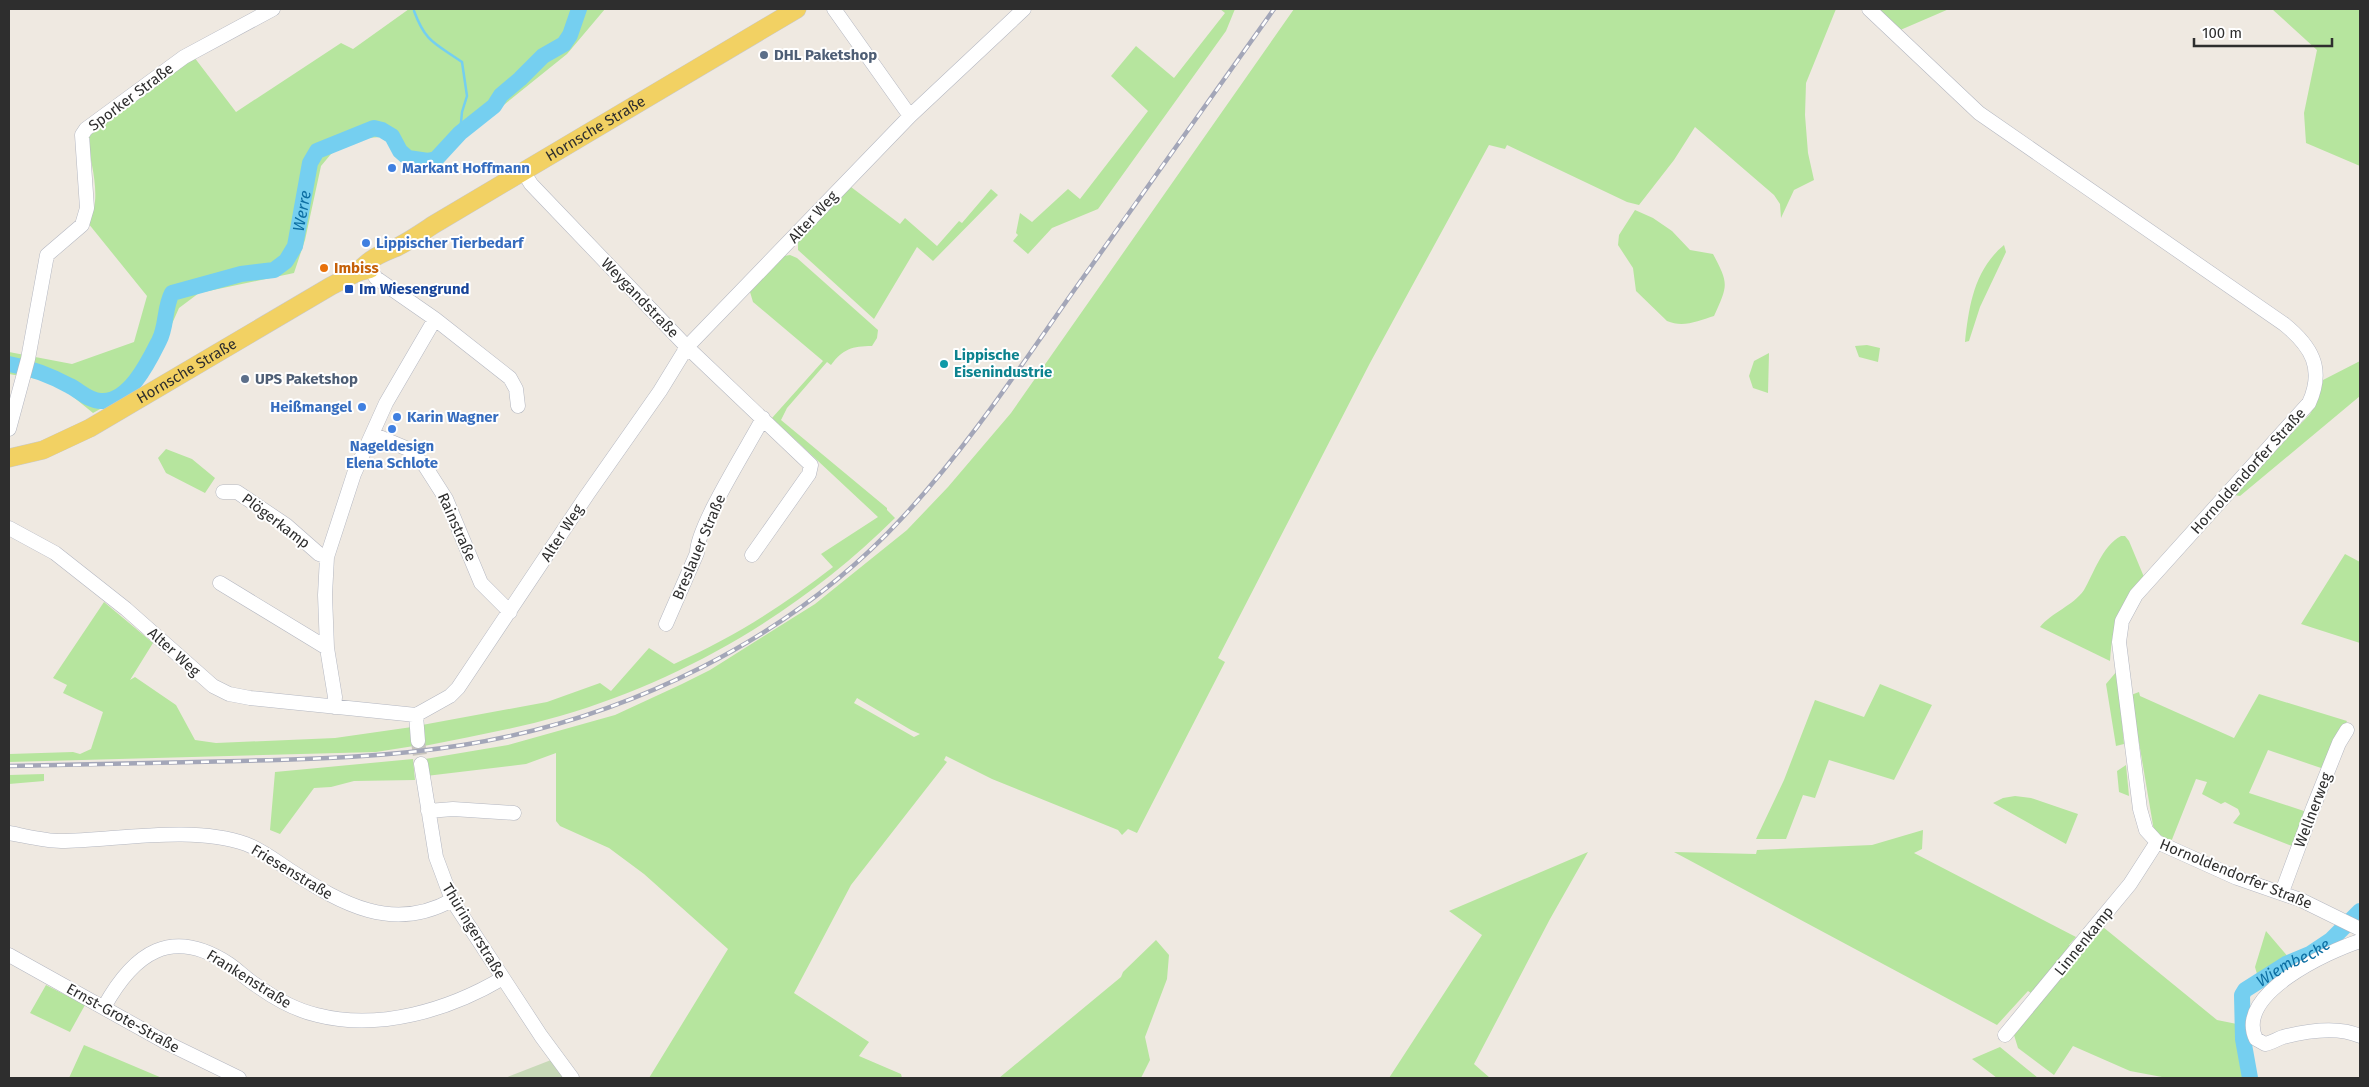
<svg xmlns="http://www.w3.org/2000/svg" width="2369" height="1087" font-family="'Fira Sans',sans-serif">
<rect width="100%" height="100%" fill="#efe9e1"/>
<path fill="#b6e59e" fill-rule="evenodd" d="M 409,9 L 605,9 L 567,54 L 464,137 L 459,130 L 463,138 L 420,175 L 401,154 L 381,137 L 354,139 L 331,154 L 321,166 L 305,240 L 294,273 L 199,293 L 179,308 L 167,335 L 138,388 L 93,413 L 66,391 L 43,380 L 9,374 L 9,352 L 72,364 L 134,342 L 147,296 L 88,223 C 103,201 91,164 87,139 L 99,126 L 194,57 L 236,112 L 341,43 L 353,49 Z
M 1220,9 L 1235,9 L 1226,31 L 1098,209 L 1052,228 L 1028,254 L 1013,241 L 1018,235 L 1016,233 L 1020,213 L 1032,222 L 1068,189 L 1080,199 L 1148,111 L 1111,76 L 1136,46 L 1174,78 L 1225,13 Z
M 1294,9 L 1836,9 L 1806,83 L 1805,115 L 1808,153 L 1814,180 L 1794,190 L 1781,218 L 1780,204 L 1774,195 L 1695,127 L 1674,160 L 1639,205 L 1627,202 L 1507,145 L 1505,149 L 1489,145 L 1370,363 L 1218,658 L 1225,662 L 1137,833 L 1128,829 L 1122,835 L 1118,830 L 992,779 L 946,756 L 944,760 L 947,762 L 851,885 L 794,993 L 869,1042 L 859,1056 L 901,1074 L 902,1078 L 649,1078 L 728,949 L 644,874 L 609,848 L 560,826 L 556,821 L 556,753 L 526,764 L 426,776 L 425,759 L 508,745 L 615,715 L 682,684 L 710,670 L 815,604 L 907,530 L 948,487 L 1011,413 ZM 857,698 L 911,730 L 920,734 L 914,737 L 854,703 Z
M 1875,9 L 1949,9 L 1898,31 Z
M 2272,9 L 2360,9 L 2360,166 L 2306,143 L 2304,113 L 2317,50 Z
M 851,187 L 900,224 L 905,218 L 937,246 L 959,221 L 962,223 L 991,189 L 998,195 L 933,261 L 917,247 L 874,319 L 798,250 L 798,241 Z
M 1635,210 L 1653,218 L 1672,231 L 1690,250 L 1713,254 C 1729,284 1728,285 1714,316 C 1698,321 1683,328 1667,321 L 1636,291 L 1633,268 L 1618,245 L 1619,235 Z
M 2004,245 L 2006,252 L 1980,307 L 1969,341 L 1965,342 C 1969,306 1974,270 2004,245 Z
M 790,255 L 797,258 L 878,330 L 877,338 L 872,346 C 852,346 843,349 831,365 L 827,362 L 787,408 L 781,420 L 887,508 L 887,510 L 895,518 C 802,610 687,679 560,716 C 515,729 469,737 424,746 L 422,725 L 547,702 L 600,683 L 611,691 L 649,648 L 674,664 C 732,638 783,606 833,567 L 821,554 L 878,517 L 772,418 L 823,361 L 753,302 L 750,292 L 784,256 Z
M 1867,345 L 1880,348 L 1878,362 L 1859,357 L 1855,346 Z
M 1769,353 L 1768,393 L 1753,388 L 1749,376 L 1754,361 Z
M 2360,361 L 2360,396 L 2240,496 L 2234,495 L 2310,414 L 2319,397 L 2323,380 Z
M 166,449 L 192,459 L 215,478 L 205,493 L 166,473 L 158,458 Z
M 2121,536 L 2125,536 L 2129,541 L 2144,577 C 2118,610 2113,620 2110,661 L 2040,627 C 2052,612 2073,606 2084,590 C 2094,573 2102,546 2121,536 Z
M 2345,554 L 2360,562 L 2360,643 L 2301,624 Z
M 104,602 L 153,643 L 130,680 L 135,677 L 176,705 L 195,740 L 216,743 L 335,738 L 412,727 L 414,746 L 376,752 L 9,762 L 9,754 L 73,752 L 80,754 L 91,749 L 103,712 L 63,693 L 67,685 L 53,678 Z
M 2117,671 L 2124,744 L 2116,746 L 2106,684 Z
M 1880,684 L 1932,705 L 1894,780 L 1829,760 L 1815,798 L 1803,795 L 1786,839 L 1756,839 L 1784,780 L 1815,700 L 1864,717 Z
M 2139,692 L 2140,696 L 2234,738 L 2259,694 L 2347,721 L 2324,769 L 2268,750 L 2249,793 L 2307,812 L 2292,846 L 2233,823 L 2240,814 L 2238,809 L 2225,802 L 2221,804 L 2202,794 L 2207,782 L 2196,779 L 2171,842 L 2154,831 L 2131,695 Z
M 413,759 L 415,780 L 354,781 L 331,787 L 314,788 L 280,834 L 270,830 L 275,772 Z
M 2126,765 L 2129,796 L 2119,792 L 2117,771 Z
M 44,774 L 44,781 L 9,784 L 9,775 Z
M 2015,796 L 2031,798 L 2078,814 L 2066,844 L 1993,803 L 2003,798 Z
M 1923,830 L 1922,849 L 1914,853 L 2076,937 L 2069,945 L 2080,956 L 2103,927 L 2217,1020 L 2247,1026 L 2256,1078 L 2162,1077 L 2130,1071 L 2073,1046 L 2054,1075 L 2018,1048 L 2014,1035 L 2041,1000 L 2028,991 L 1997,1025 L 1674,852 L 1756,854 L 1757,850 L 1872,845 Z
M 1588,852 L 1550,919 L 1474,1064 L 1490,1078 L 1389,1078 L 1482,935 L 1449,911 Z
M 2266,931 L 2289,958 L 2257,974 L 2255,967 Z
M 1156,940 L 1169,955 L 1167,979 L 1145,1037 L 1150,1060 L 1141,1078 L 999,1078 L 1121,977 L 1123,972 Z
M 46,985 L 85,1005 L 70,1032 L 30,1013 Z
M 84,1045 L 162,1078 L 69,1078 Z
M 2000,1047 L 2038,1078 L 1997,1078 L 1972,1059 Z"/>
<path fill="#c8d9b8" d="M 551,1060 L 564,1078 L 505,1078 Z"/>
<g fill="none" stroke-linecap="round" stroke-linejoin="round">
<path stroke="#75cff0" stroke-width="2.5" d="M 414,11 C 426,43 435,43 462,62 L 467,96 L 462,112 L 460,133"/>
<g stroke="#75cff0" stroke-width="16">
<path id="s1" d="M 9,364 C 31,368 50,375 70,386 C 80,391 89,401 101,401 C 129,403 149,361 159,341 C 167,326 164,308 172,293 L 241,274 L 274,270 L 286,261 L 295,246 L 310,163 L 317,151 L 374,128 L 382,130 L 392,136 L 400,151 L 408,158 L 428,161 L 436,159 L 460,133 L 494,106 L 501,95 L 520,79 L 543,56 L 564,44 L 570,35 L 579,9"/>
<path id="s2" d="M 2250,1078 L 2243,1039 L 2242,995 L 2245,990 L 2286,964 L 2310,954 L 2331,940 L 2360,911"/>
</g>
<path stroke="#c8c4bd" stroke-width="14" stroke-dasharray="14 7" stroke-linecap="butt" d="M 418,741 L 421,764"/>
<g stroke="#b4b7c1" stroke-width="15">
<path id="minor" d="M 834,9 L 910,116
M 1869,9 L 1979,113 L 2284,324 C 2311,346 2325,368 2309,403 L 2136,595 L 2122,621 L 2119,642 L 2140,809 L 2146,830 L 2157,842 L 2237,878 L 2301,900 L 2360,929
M 523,171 L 531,184 L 687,347 L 811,465 L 809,474 L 752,555
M 435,319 L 510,378 L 516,389 L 518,406
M 9,429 L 28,359 L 47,255 L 82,225 L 87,208 L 82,135 L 86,129 L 184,57 L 273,9
M 372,434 L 408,449 L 425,466 L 446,499 L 481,583 L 510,612
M 223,492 L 237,492 L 286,525 L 319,554 L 327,557
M 9,528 L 55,553 L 126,609 L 213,686 L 229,694 L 250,698 L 416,715 L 450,696 L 458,688 L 587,495 L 660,391 L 687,347 L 910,116 L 1024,9
M 220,583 L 327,648
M 666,624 L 697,553 C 696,528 749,445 763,418
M 334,707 L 335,697 L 327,648 L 325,595 L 327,557 L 354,474 L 386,403 L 435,319 L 376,278 L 366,262
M 416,715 L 418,741
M 421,764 L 436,857 L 452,900 L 541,1036 L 572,1078
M 428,811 L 453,809 L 514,813
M 9,833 C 26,836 44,841 61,841 C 117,840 193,825 246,844 C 262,850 277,862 291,871 C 342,904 393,933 452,900
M 2282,892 L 2313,808 L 2339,743 L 2347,730
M 2360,941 C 2329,951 2234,994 2256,1039 L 2265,1044 C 2271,1043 2277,1039 2283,1037 C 2306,1031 2338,1026 2360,1036
M 9,955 L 165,1042 L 239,1078
M 104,1007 C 134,953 171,926 229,964 C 238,970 246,979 256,985 C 274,998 295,1010 317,1015 C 379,1031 449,1010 503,978
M 2005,1035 L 2130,884 L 2157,842"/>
</g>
<g stroke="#c9c9c9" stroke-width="19">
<g id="major">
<path id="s3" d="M 358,272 C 369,259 380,254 395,248 C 408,242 421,233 433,225 L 797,9"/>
<path id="s4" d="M 9,458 L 43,450 L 90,428 L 331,286 L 358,272 L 370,269"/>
</g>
</g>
<use href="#minor" stroke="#fff" stroke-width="14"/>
<use href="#major" stroke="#f2d163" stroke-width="18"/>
<g stroke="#a3a6b8" stroke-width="4.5">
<path id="rail" d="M 9,766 C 86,765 163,763 240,761 C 315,759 389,757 463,745 C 625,719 790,640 902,518 C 967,448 1020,367 1075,289 C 1141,195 1208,103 1274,9"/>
</g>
<use href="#rail" stroke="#fff" stroke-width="2.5" stroke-dasharray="8" stroke-linecap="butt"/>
</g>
<g fill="#5c6f8a" stroke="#fff" stroke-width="2">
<circle cx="764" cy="55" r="5"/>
<circle cx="245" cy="379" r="5"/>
</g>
<g fill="#3f7fe0" stroke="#fff" stroke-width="2">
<circle cx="392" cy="168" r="5"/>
<circle cx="366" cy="243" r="5"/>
<circle cx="362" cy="407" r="5"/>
<circle cx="397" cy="417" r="5"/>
<circle cx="392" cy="429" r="5"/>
</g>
<circle fill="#e8710a" stroke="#fff" stroke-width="2" cx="324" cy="268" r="5"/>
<rect fill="#1a4fb4" stroke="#fff" stroke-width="2" x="344" y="284" width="10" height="10" rx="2.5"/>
<circle fill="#0f9aa8" stroke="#fff" stroke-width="2" cx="944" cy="364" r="5"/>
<g text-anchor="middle" stroke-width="4" stroke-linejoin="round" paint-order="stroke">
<g font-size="15" font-weight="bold" fill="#4e5e75" stroke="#fff" text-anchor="start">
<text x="774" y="60">DHL Paketshop</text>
<text x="255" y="384">UPS Paketshop</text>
</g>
<g font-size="15" fill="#2e2e2e" stroke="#fff">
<text transform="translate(131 97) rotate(-37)" y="5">Sporker Straße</text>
<text dy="5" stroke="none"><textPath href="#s3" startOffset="278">Hornsche Straße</textPath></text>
<text transform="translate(813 217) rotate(-47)" y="5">Alter Weg</text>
<text transform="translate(640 298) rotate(46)" y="5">Weygandstraße</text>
<text dy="5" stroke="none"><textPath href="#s4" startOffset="199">Hornsche Straße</textPath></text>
<text transform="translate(2248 471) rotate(-48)" y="5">Hornoldendorfer Straße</text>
<text transform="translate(276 521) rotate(37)" y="5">Plögerkamp</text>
<text transform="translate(457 527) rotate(66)" y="5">Rainstraße</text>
<text transform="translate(562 533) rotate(-57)" y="5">Alter Weg</text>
<text transform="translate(699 547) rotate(-67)" y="5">Breslauer Straße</text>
<text transform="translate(174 652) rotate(42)" y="5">Alter Weg</text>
<text transform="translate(2313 810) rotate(-69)" y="5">Wellnerweg</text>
<text transform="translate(292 872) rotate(31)" y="5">Friesenstraße</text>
<text transform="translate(2236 874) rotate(22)" y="5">Hornoldendorfer Straße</text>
<text transform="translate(474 931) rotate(59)" y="5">Thüringerstraße</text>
<text transform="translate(2084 941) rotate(-51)" y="5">Linnenkamp</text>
<text transform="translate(249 979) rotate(32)" y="5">Frankenstraße</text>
<text transform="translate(123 1018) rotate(29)" y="5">Ernst-Grote-Straße</text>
</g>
<g font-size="15" font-weight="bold" fill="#366cbe" stroke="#fff" text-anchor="start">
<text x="402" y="173">Markant Hoffmann</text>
<text x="376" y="248">Lippischer Tierbedarf</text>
<text x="352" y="412" text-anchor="end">Heißmangel</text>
<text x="407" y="422">Karin Wagner</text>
<text x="392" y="451" text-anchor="middle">Nageldesign<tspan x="392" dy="17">Elena Schlote</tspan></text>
</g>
<g font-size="15" font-weight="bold" fill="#c56008" stroke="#fff" text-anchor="start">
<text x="334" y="273">Imbiss</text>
</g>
<g font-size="15" font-weight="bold" fill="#164399" stroke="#fff" text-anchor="start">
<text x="359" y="294">Im Wiesengrund</text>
</g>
<g font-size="15" font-weight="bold" fill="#0d838f" stroke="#fff" text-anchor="start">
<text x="954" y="360">Lippische<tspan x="954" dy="17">Eisenindustrie</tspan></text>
</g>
<g font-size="16" font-style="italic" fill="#0d6fa3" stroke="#fff">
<text dy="6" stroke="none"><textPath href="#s1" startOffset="411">Werre</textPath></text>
<text dy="6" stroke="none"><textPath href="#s2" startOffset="145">Wiembecke</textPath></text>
</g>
</g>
<rect width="2369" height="1087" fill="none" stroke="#2e2e2e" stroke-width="20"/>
<path d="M2194 38v8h138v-8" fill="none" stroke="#2e2e2e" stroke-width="2.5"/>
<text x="2202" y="38" font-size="15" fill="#2e2e2e" stroke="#ffffff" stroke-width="4" paint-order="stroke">100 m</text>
</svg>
